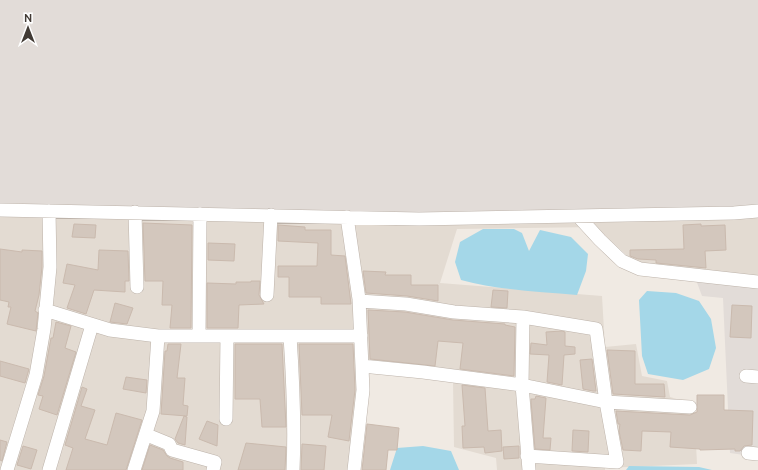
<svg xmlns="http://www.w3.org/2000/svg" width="758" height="470" font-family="Ubuntu,sans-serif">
<rect width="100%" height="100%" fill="#f0eae3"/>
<path fill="#e3dbd2" d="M 0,214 L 758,215 L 758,276 L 655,269 L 632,260 L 596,227 L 457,229 L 440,283 L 602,296 L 605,347 L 636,344 L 642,376 L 667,381 L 670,397 L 694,404 L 697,464 L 605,468 L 605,470 L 497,470 L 496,458 L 454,447 L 453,381 L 359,368 L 350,470 L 0,470 Z"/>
<path fill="#e2dcd8" d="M 0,0 L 758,0 L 758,205 L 711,209 L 397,214 L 227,210 L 0,203 Z
M 696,280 L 758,284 L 758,457 L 730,453 L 723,298 L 702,296 Z"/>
<path fill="#a4d7e8" d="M 483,229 L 514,229 L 522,233 L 529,251 L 540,230 L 571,237 L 588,254 L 586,271 L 577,295 C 538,292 499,290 461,280 L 455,262 L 460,242 Z
M 647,291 L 676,293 L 699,301 L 711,319 L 716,348 L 709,369 L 683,380 L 648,374 L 642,356 L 639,300 Z
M 423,446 L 451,451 L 459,470 L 390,470 L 397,448 Z
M 629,466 L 699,467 L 712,470 L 626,470 Z"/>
<path fill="#d3c7bd" stroke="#cabaae" d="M 143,223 L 192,225 L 191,328 L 170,328 L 172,305 L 162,305 L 163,281 L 145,281 Z
M 74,224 L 96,225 L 95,238 L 72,237 Z
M 701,224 L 701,226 L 725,225 L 726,250 L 705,251 L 706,268 L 656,263 L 656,260 L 638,259 L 630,256 L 630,250 L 684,249 L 683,225 Z
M 278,225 L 305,227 L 305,230 L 331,230 L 331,255 L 345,256 L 351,304 L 321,304 L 321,297 L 289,297 L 289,277 L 278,277 L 278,266 L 317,266 L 318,243 L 278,241 Z
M 208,243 L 235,244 L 234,261 L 208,260 Z
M 0,249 L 22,252 L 22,250 L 42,251 L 42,267 L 39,295 L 35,311 L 38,313 L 36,331 L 7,324 L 11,307 L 8,307 L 9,302 L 0,300 Z
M 99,250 L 128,251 L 129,281 L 125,281 L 125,292 L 94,290 L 86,314 L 67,308 L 75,285 L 63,283 L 67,264 L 98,270 Z
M 363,271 L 386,272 L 385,275 L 411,275 L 411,285 L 438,285 L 438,301 L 407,296 L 366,293 Z
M 251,281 L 260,281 L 259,295 L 264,304 L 239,305 L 238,328 L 207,328 L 207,283 L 236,284 L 236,282 L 251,282 Z
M 493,290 L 508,291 L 507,308 L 491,307 Z
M 115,303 L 133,308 L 127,324 L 110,322 Z
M 732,305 L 752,306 L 751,338 L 730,337 Z
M 368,310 L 405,312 L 453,320 L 505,324 L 505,325 L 515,327 L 514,376 L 460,369 L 463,343 L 438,341 L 435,366 L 370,359 Z
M 56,322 L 71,326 L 65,348 L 76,352 L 57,415 L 39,409 L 43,396 L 38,395 L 44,376 L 51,338 L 53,338 Z
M 562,331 L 565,332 L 565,346 L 575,347 L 575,354 L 564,355 L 562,385 L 547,382 L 549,355 L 530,354 L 531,343 L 547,345 L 546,332 Z
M 168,344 L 181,344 L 177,378 L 185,378 L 183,405 L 188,406 L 187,416 L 161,414 L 165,351 L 167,351 Z
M 235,344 L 282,344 L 286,427 L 262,427 L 260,399 L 235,399 Z
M 299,344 L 353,344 L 355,390 L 349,441 L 328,437 L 332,415 L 302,415 Z
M 607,350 L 635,351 L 635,384 L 664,384 L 665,397 L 613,394 Z
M 592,359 L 596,391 L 593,391 L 583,389 L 580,360 Z
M 0,361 L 29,369 L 25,383 L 0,376 Z
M 126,377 L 147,380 L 146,393 L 123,389 Z
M 462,385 L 485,388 L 488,431 L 501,430 L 502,451 L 485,453 L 484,447 L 463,448 L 462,426 L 465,426 Z
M 82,387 L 87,389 L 81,406 L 95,410 L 85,439 L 107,445 L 116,413 L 142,420 L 126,470 L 66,470 L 73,448 L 65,445 Z
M 697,395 L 724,395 L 724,410 L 753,411 L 752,445 L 744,446 L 740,451 L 735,451 L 735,449 L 700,450 L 700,449 L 670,447 L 671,432 L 642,431 L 641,451 L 623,450 L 619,431 L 620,424 L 618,424 L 616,411 L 690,415 L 697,412 Z
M 536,396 L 546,398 L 543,438 L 551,438 L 550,450 L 535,449 L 531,401 L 531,399 L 535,399 Z
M 184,416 L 187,417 L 185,445 L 178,443 L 175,439 Z
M 207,421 L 218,425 L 217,446 L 199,439 Z
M 367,424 L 399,428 L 397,450 L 388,450 L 386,470 L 362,470 Z
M 573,430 L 589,431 L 588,452 L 572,451 Z
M 0,440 L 7,442 L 2,461 L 0,460 Z
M 246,443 L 286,447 L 285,470 L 238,470 Z
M 302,444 L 326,446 L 324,470 L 301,470 Z
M 150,445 L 163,450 L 167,456 L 170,458 L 183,462 L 183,470 L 142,470 Z
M 23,446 L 37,450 L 31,469 L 17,465 Z
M 519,446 L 519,458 L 504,459 L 503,447 Z"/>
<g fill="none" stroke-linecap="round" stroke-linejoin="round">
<g stroke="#bdb3aa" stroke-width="14">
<path id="street" d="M 0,210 L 419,219 L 734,213 L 758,211
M 135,212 L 137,287
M 578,216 L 600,240 L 622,261 L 640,269 L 758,282
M 347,217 L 359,299 L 363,390 L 354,470
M 267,295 L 271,215
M 359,301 L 406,304 L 454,312 L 523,317 L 596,329 L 606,402 L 617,462 L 527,456
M 45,310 L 110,330 L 158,336 L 361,336
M 523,317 L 522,385 L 529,470
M 199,336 L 200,214
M 290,336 C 293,381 295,425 293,470
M 362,366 L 423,372 L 522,385 L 606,402 L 690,407
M 746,376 L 758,377
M 226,419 L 227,336
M 147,435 L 169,444 L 172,450 L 215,462 L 213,470
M 748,453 L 758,454
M 7,470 L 36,375 L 44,329 L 50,267 L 49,211
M 49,470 L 92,325
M 134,470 L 153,411 L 158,336"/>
</g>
<use href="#street" stroke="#fff" stroke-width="13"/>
</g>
<g transform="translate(28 28)" stroke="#ffffff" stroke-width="3" paint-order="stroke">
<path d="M0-3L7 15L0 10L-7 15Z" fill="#413a34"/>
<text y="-6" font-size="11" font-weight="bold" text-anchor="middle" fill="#413a34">N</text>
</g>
</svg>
